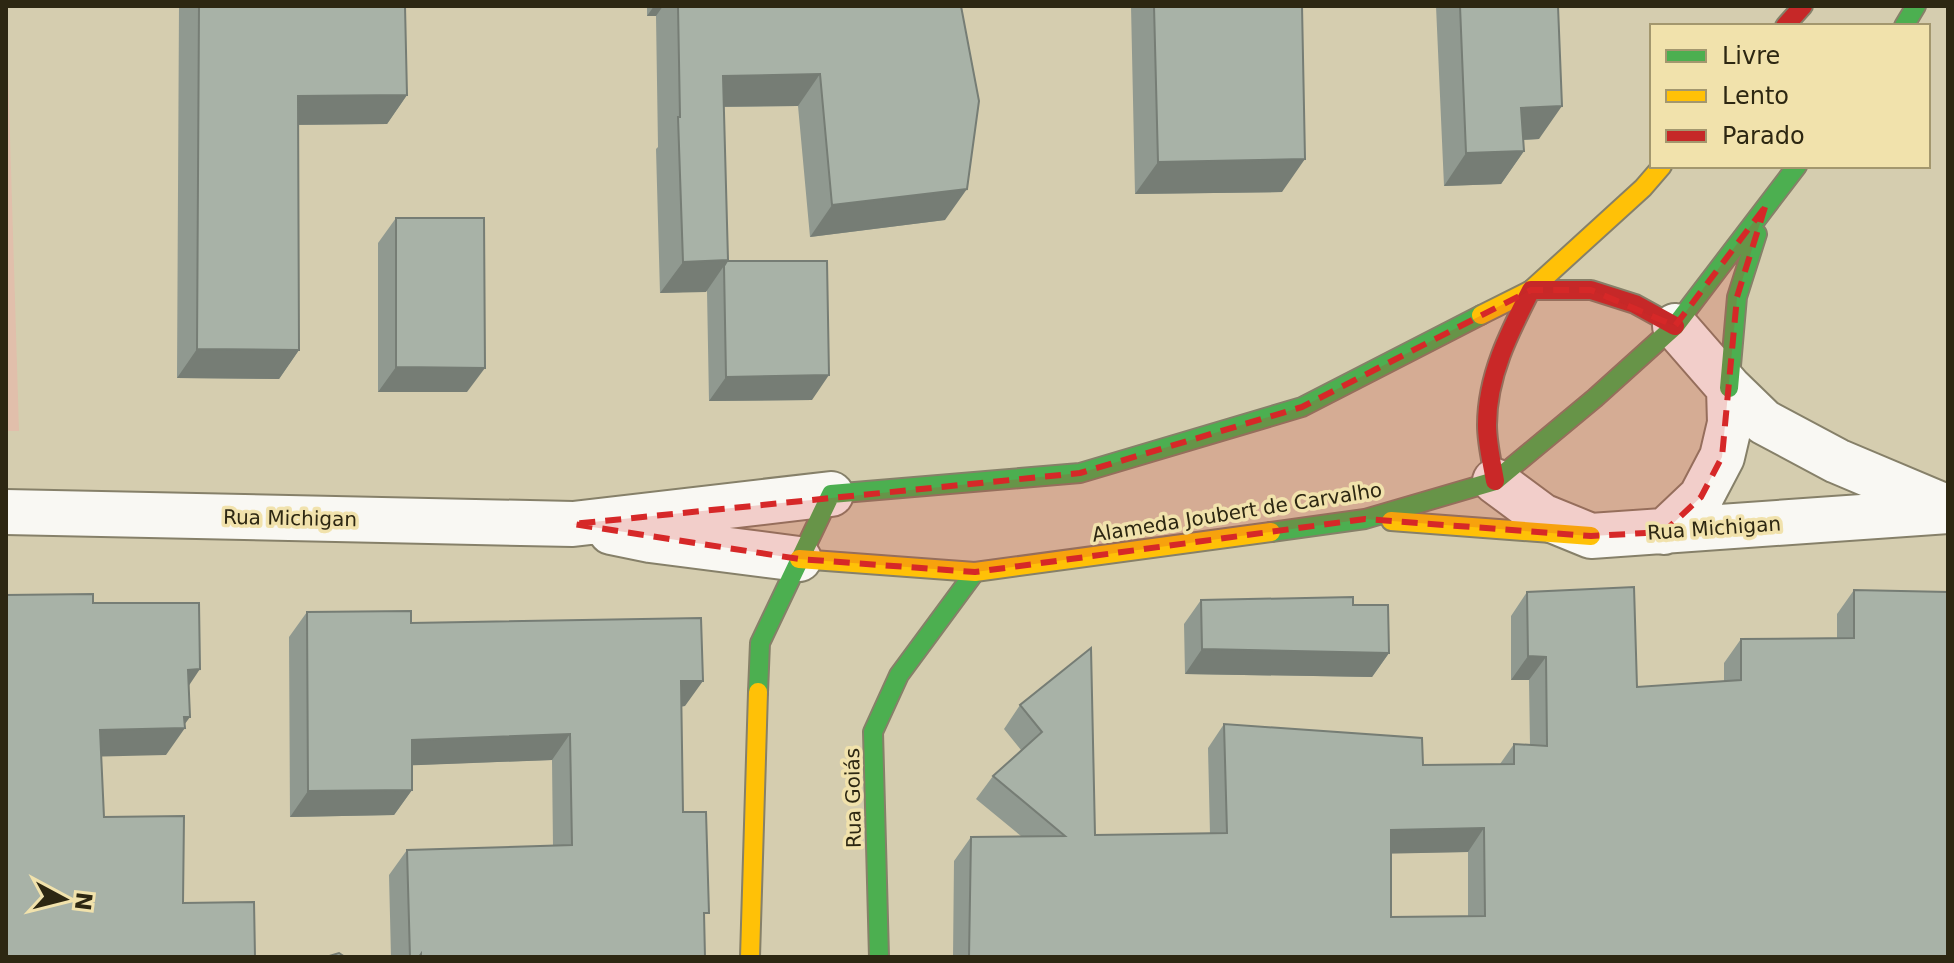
<svg xmlns="http://www.w3.org/2000/svg" width="1954" height="963" font-family="'DejaVu Sans',sans-serif">
<rect width="100%" height="100%" fill="#d5cdaf"/>
<path fill="#e1bfab" d="M 6,6 L 19,431 L 6,431 Z"/>
<g fill="none" stroke-linecap="round" stroke-linejoin="round">
<g stroke="#868069" stroke-width="48">
<path id="street" d="M 1675,326 L 1729,388 L 1764,422 L 1837,461 L 1946,507
M 1495,481 L 1542,516 L 1591,536 L 1948,511
M 6,512 L 573,524 L 831,494
M 611,532 L 650,540 L 799,559
M 1664,532 L 1701,497 L 1722,457 L 1730,423 L 1729,388"/>
</g>
<g stroke="#868069" stroke-width="22">
<path id="fast" d="M 1904,26 L 1916,6
M 1729,388 L 1737,297 L 1757,234
M 1271,532 L 1365,519 L 1495,481 L 1595,398 L 1675,326 L 1797,166
M 758,692 L 760,643 L 831,494 L 1080,473 L 1302,407 L 1481,315
M 879,957 L 873,732 L 899,675 L 975,572"/>
</g>
<g stroke="#868069" stroke-width="22">
<path id="slow" d="M 1481,315 L 1531,290 L 1643,188 L 1662,166
M 1391,521 L 1591,536
M 799,559 L 975,572 L 1271,532
M 750,957 L 758,692"/>
</g>
<g stroke="#868069" stroke-width="22">
<path id="jam" d="M 1785,26 L 1803,6
M 1495,481 C 1492,463 1487,444 1487,425 C 1487,376 1509,333 1531,290 L 1591,290 L 1635,304 L 1675,326"/>
</g>
<use href="#street" stroke="#f9f8f3" stroke-width="44"/>
<use href="#fast" stroke="#4caf50" stroke-width="18"/>
<use href="#slow" stroke="#ffc107" stroke-width="18"/>
<use href="#jam" stroke="#c62828" stroke-width="18"/>
</g>
<path fill="#909990" fill-rule="evenodd" d="M 179,6 L 405,6 L 407,95 L 387,124 L 298,125 L 299,350 L 279,379 L 177,378 Z
M 647,6 L 961,6 L 945,220 L 810,237 L 798,106 L 724,107 L 727,261 L 812,400 L 709,401 L 707,291 L 660,293 L 656,149 L 658,147 L 656,16 L 647,16 Z
M 1131,6 L 1302,6 L 1282,192 L 1135,194 Z
M 1436,6 L 1560,6 L 1558,8 L 1539,139 L 1523,140 L 1524,151 L 1501,184 L 1444,186 Z
M 396,218 L 467,392 L 378,392 L 378,243 Z
M 1854,590 L 1948,957 L 953,957 L 954,861 L 971,837 L 1021,836 L 976,799 L 993,776 L 1021,750 L 1004,729 L 1020,705 L 1091,648 L 1095,835 L 1210,834 L 1208,748 L 1224,724 L 1423,765 L 1500,764 L 1514,744 L 1530,745 L 1529,680 L 1511,680 L 1511,616 L 1527,592 L 1637,687 L 1724,681 L 1724,663 L 1741,639 L 1837,638 L 1837,614 ZM 1468,852 L 1468,916 L 1391,917 L 1391,853 Z
M 1201,600 L 1353,605 L 1389,653 L 1372,677 L 1185,674 L 1184,624 Z
M 307,612 L 411,623 L 685,706 L 681,707 L 683,812 L 704,920 L 705,957 L 391,957 L 389,875 L 407,850 L 553,846 L 552,760 L 412,765 L 412,790 L 394,815 L 290,817 L 289,637 Z"/>
<path fill="#767d75" d="M 654,6 L 663,6 L 656,16 L 647,16 Z
M 820,74 L 798,106 L 701,107 L 723,76 Z
M 407,95 L 387,124 L 278,125 L 298,96 Z
M 1562,106 L 1539,139 L 1498,141 L 1521,108 Z
M 1524,151 L 1501,184 L 1444,186 L 1466,153 Z
M 1305,159 L 1282,192 L 1135,194 L 1158,162 Z
M 967,189 L 945,220 L 810,237 L 832,205 Z
M 728,260 L 706,292 L 660,293 L 683,262 Z
M 197,349 L 299,350 L 279,379 L 177,378 Z
M 396,367 L 485,368 L 467,392 L 378,392 Z
M 829,375 L 812,400 L 709,401 L 726,377 Z
M 1202,649 L 1389,653 L 1372,677 L 1185,674 Z
M 1528,656 L 1546,657 L 1529,680 L 1511,680 Z
M 200,669 L 182,696 L 188,670 Z
M 681,681 L 703,681 L 685,706 L 663,707 Z
M 184,717 L 190,717 L 182,728 L 185,728 L 166,755 L 81,757 L 100,730 Z
M 570,734 L 552,760 L 394,766 L 412,740 Z
M 412,790 L 394,815 L 290,817 L 308,791 Z
M 1484,828 L 1468,852 L 1374,854 L 1391,830 Z"/>
<path fill="#a8b2a7" stroke="#767d75" stroke-width="2" fill-rule="evenodd" d="M 199,6 L 405,6 L 407,95 L 298,96 L 299,350 L 197,349 Z
M 678,6 L 961,6 L 979,101 L 967,189 L 832,205 L 820,74 L 723,76 L 728,260 L 683,262 L 678,117 L 680,117 Z
M 1154,6 L 1302,6 L 1305,159 L 1158,162 Z
M 1460,6 L 1558,6 L 1562,106 L 1521,108 L 1524,151 L 1466,153 Z
M 396,218 L 484,218 L 485,368 L 396,367 Z
M 727,261 L 827,261 L 829,375 L 726,377 L 724,266 Z
M 1634,587 L 1637,687 L 1741,680 L 1741,639 L 1854,638 L 1854,590 L 1948,592 L 1948,957 L 969,957 L 971,837 L 1065,836 L 993,776 L 1042,732 L 1020,705 L 1091,648 L 1095,835 L 1227,833 L 1224,724 L 1422,738 L 1423,765 L 1514,764 L 1514,744 L 1547,746 L 1546,657 L 1528,656 L 1527,592 ZM 1484,828 L 1485,916 L 1391,917 L 1391,830 Z
M 93,594 L 93,603 L 199,603 L 200,669 L 188,670 L 190,717 L 184,717 L 185,728 L 100,730 L 104,817 L 184,816 L 183,903 L 254,902 L 255,957 L 6,957 L 6,595 Z
M 1353,597 L 1353,605 L 1388,605 L 1389,653 L 1202,649 L 1201,600 Z
M 411,611 L 411,623 L 701,618 L 703,681 L 681,681 L 683,812 L 706,812 L 709,913 L 704,913 L 705,957 L 421,957 L 421,954 L 419,957 L 410,957 L 407,850 L 572,845 L 570,734 L 412,740 L 412,790 L 308,791 L 307,612 Z
M 339,953 L 345,957 L 326,957 Z"/>
<path fill="#d62828" fill-opacity="0.2" stroke="#d62828" stroke-width="6" stroke-dasharray="16 10" stroke-linejoin="round" d="M 1765,207 L 1737,297 L 1722,457 L 1701,497 L 1664,532 L 1591,536 L 1365,519 L 975,572 L 799,559 L 573,524 L 1080,473 L 1302,407 L 1531,290 L 1591,290 L 1675,326 Z"/>
<g text-anchor="middle" stroke-width="7" stroke-linejoin="round" paint-order="stroke">
<g font-size="20" fill="#2d2712" stroke="#f1e2ac">
<text transform="translate(1237 512) rotate(-9)" y="7">Alameda Joubert de Carvalho</text>
<text transform="translate(290 518) rotate(1)" y="7">Rua Michigan</text>
<text transform="translate(1714 528) rotate(-4)" y="7">Rua Michigan</text>
<text transform="translate(853 798) rotate(-91)" y="7">Rua Goiás</text>
</g>
</g>
<rect width="1954" height="963" fill="none" stroke="#2d2712" stroke-width="16"/>
<rect x="1650" y="24" width="280" height="144" fill="#f1e2ac" stroke="#a3976e" stroke-width="2"/>
<rect x="1666" y="50" width="40" height="12" fill="#4caf50" stroke="#a3976e" stroke-width="2"/>
<text x="1722" y="64" font-size="24" fill="#2d2712">Livre</text>
<rect x="1666" y="90" width="40" height="12" fill="#ffc107" stroke="#a3976e" stroke-width="2"/>
<text x="1722" y="104" font-size="24" fill="#2d2712">Lento</text>
<rect x="1666" y="130" width="40" height="12" fill="#c62828" stroke="#a3976e" stroke-width="2"/>
<text x="1722" y="144" font-size="24" fill="#2d2712">Parado</text>
<g transform="translate(64 899) rotate(97)" stroke="#f1e2ac" stroke-width="6" paint-order="stroke">
<path d="M0-6L14 30L0 20L-14 30Z" fill="#2d2712"/>
<text y="-12" font-size="22" font-weight="bold" text-anchor="middle" fill="#2d2712">N</text>
</g>
</svg>
